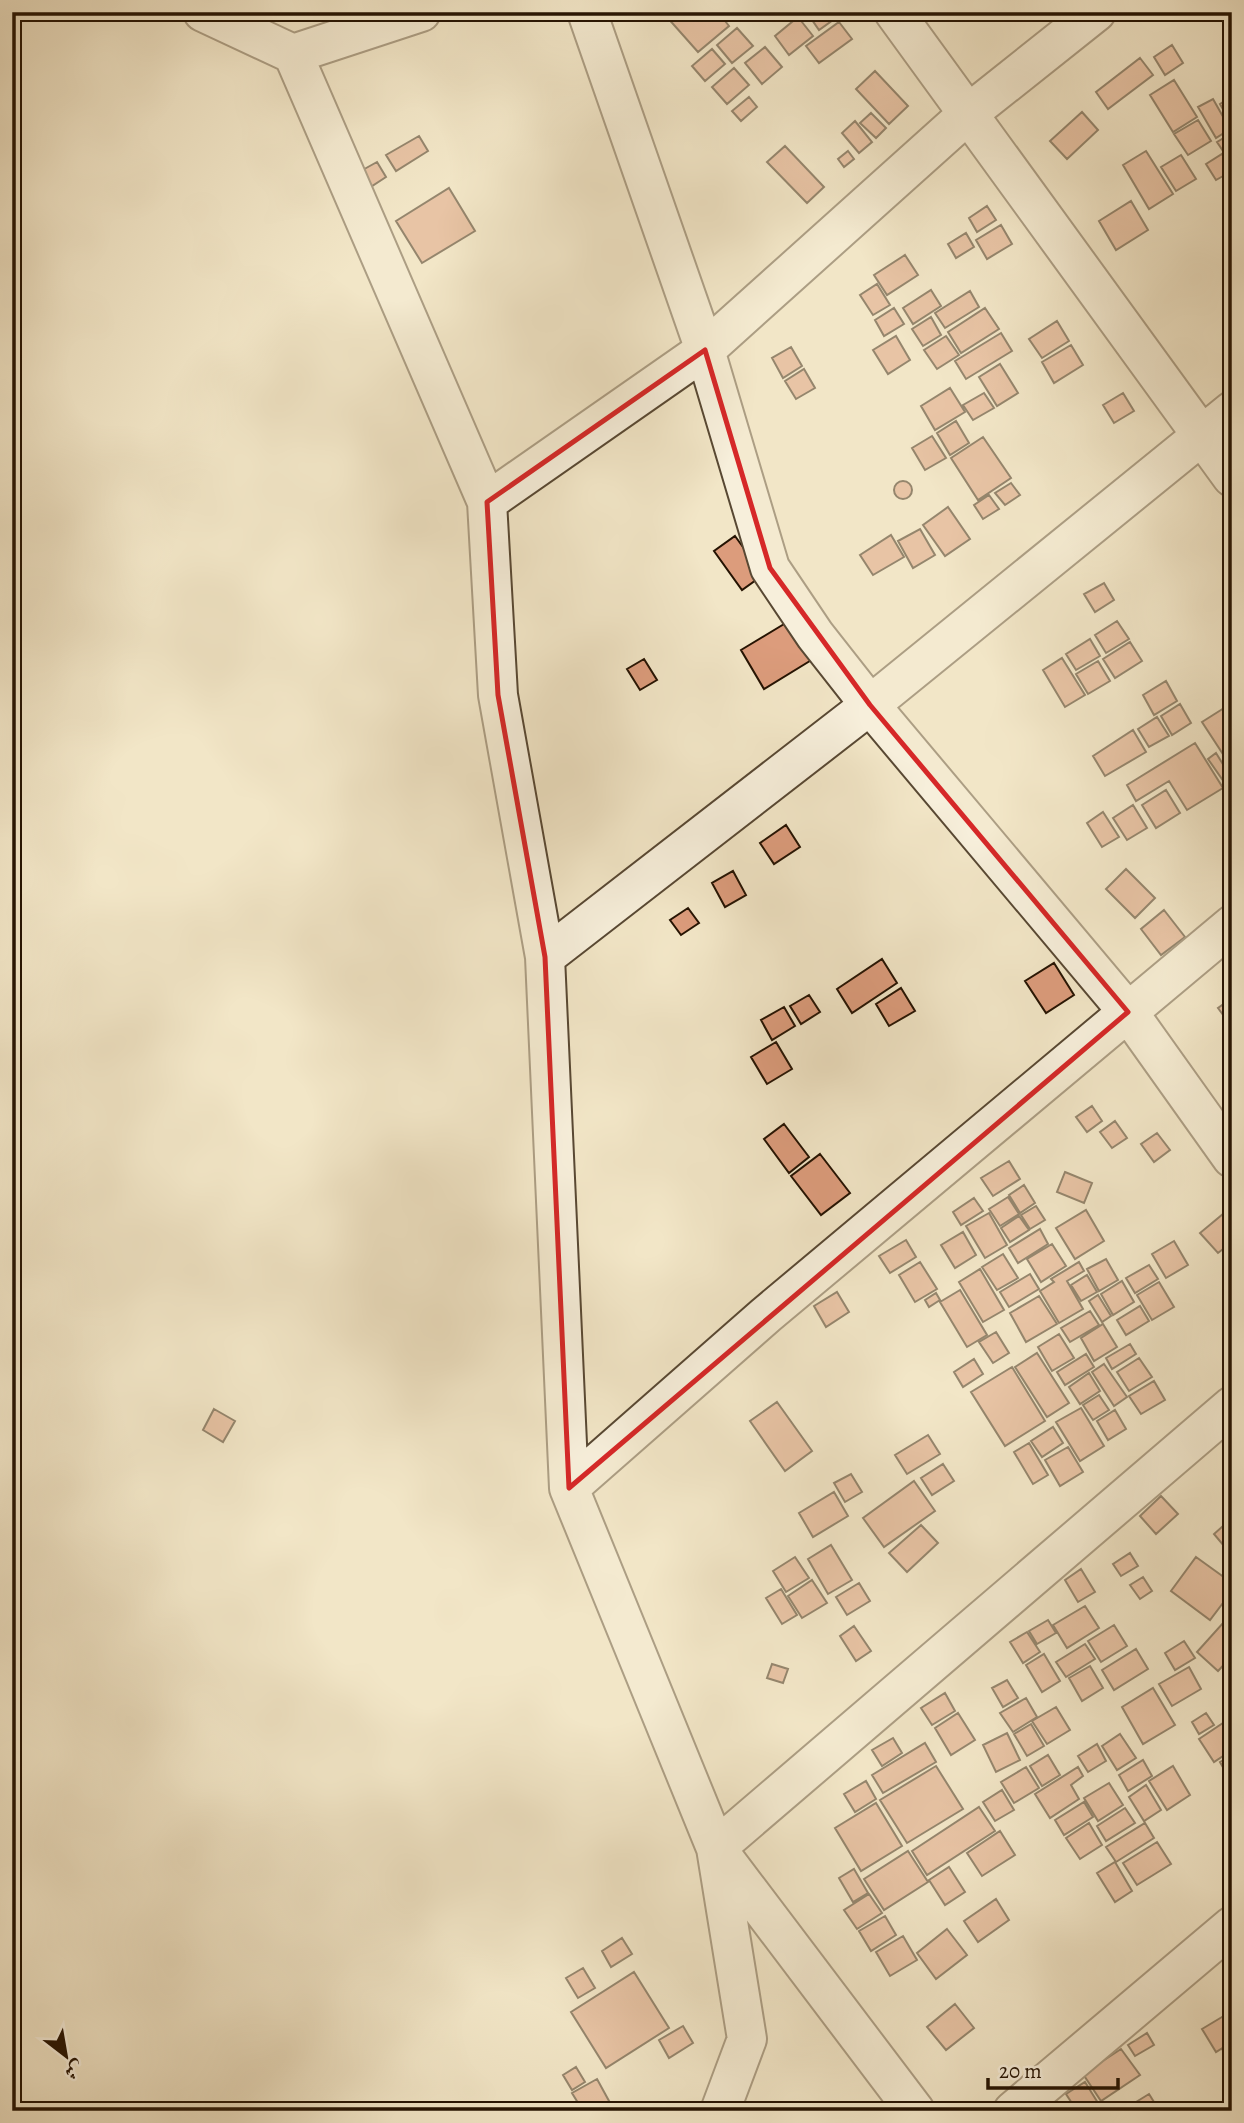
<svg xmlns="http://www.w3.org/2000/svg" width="1244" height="2123" font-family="Alegreya,Amiri,serif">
<rect width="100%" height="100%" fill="#f2e6c7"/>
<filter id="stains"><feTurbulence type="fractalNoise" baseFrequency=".00286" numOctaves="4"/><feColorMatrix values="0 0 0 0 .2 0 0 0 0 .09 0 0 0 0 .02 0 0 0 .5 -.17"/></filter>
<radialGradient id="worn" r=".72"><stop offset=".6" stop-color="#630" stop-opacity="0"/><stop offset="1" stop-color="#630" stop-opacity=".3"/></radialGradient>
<path fill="#dc9c7c" stroke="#251302" stroke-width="2" d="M 670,12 L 718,12 L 729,26 L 698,52 L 666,16 Z
M 810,12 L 827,12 L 833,20 L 819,30 L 808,14 Z
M 798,17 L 813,36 L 789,55 L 775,36 Z
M 839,22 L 852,39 L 819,63 L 806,46 Z
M 737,28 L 753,46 L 732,63 L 717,45 Z
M 1172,45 L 1183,63 L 1165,75 L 1154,57 Z
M 765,47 L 782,67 L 762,84 L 745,63 Z
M 712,49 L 725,64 L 705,81 L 692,66 Z
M 1140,58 L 1153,75 L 1108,109 L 1096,92 Z
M 734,68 L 749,85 L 727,104 L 712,87 Z
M 875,71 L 908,106 L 889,124 L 856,89 Z
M 1174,80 L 1197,117 L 1173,132 L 1150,95 Z
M 1232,96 L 1232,125 L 1220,104 Z
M 749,97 L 757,107 L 741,121 L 732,111 Z
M 1213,99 L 1230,129 L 1216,138 L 1198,107 Z
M 1082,112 L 1098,130 L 1067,159 L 1050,141 Z
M 871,113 L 886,128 L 876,138 L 860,123 Z
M 1198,120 L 1211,141 L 1188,155 L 1174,134 Z
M 855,121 L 872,142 L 859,153 L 842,133 Z
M 1232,133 L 1232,154 L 1227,157 L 1217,142 Z
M 419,136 L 428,151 L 396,171 L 386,155 Z
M 785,146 L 824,187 L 807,203 L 767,162 Z
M 848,151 L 854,159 L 844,167 L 838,159 Z
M 1146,151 L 1173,194 L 1149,209 L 1123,165 Z
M 1222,154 L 1232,171 L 1216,180 L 1206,164 Z
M 1181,155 L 1196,179 L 1176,191 L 1161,167 Z
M 377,162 L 386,177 L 369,188 L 359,172 Z
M 449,188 L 475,231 L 422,263 L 396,221 Z
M 1131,201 L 1148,230 L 1116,250 L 1099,221 Z
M 987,206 L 996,220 L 977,232 L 969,218 Z
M 1001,225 L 1012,244 L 987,259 L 976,240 Z
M 966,233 L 974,247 L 956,258 L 948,244 Z
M 905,255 L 918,275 L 887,295 L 874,275 Z
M 877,284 L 890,305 L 873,315 L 860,295 Z
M 931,290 L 941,306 L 913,324 L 903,308 Z
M 970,291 L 979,307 L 945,328 L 935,313 Z
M 894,308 L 904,324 L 884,336 L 875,320 Z
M 985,308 L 999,329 L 961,353 L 948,332 Z
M 931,317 L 941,335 L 923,346 L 912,329 Z
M 1057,321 L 1069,341 L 1042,358 L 1029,339 Z
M 1001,333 L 1012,351 L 966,379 L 955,361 Z
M 896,336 L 910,360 L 888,374 L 873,350 Z
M 946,336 L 959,355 L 937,369 L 924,350 Z
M 1071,345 L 1083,365 L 1054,383 L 1042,362 Z
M 791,347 L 802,366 L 783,378 L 772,358 Z
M 1000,364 L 1018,393 L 997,406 L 979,377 Z
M 804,369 L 815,388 L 796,399 L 785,381 Z
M 950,388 L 965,412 L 935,430 L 921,406 Z
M 984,393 L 994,408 L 973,420 L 963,405 Z
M 1123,393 L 1134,411 L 1114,423 L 1103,405 Z
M 956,421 L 969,443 L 950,455 L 937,433 Z
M 932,436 L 946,458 L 925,470 L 912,448 Z
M 983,437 L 1011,478 L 978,500 L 951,458 Z
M894 490a9 9 0 1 1 18 0a9 9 0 1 1-18 0Z
M 1011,483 L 1020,495 L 1005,505 L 995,493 Z
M 989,495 L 999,509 L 983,519 L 974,505 Z
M 948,507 L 970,539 L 945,556 L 923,525 Z
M 920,529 L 935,555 L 913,568 L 898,541 Z
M 891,535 L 904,557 L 873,575 L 860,555 Z
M 735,536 L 763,575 L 742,590 L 714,551 Z
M 1104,583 L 1114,600 L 1095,612 L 1084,594 Z
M 794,618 L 818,656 L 764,689 L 741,650 Z
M 1117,621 L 1129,639 L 1106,653 L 1095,635 Z
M 1090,639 L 1100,656 L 1076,670 L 1066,654 Z
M 1130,642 L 1142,661 L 1115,678 L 1103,659 Z
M 1062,658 L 1085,695 L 1065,707 L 1043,670 Z
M 644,659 L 657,680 L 640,690 L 627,669 Z
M 1098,661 L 1110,681 L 1088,694 L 1076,674 Z
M 1166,681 L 1177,701 L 1154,715 L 1143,695 Z
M 1232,703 L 1232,768 L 1202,722 Z
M 1180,704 L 1191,723 L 1172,735 L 1161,716 Z
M 1157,717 L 1169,736 L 1149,747 L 1138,729 Z
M 1133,730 L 1146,752 L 1105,776 L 1093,756 Z
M 1195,743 L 1223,788 L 1187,810 L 1169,781 L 1136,801 L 1127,785 Z
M 1216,753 L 1229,774 L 1222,779 L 1208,759 Z
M 1166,790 L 1180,813 L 1156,828 L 1142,805 Z
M 1133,805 L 1147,828 L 1127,840 L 1113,818 Z
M 1103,812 L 1119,837 L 1102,847 L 1087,823 Z
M 786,825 L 800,847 L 774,864 L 760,843 Z
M 1126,869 L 1155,898 L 1135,918 L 1106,889 Z
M 733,871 L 746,895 L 725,907 L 712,883 Z
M 688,908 L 699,923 L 681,935 L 670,920 Z
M 1164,910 L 1185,937 L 1161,955 L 1141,929 Z
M 882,959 L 897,983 L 852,1013 L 837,989 Z
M 1054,963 L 1074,995 L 1046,1013 L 1025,981 Z
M 901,988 L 915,1011 L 889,1026 L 876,1004 Z
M 809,995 L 820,1012 L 801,1024 L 790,1006 Z
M 1232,998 L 1232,1027 L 1218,1008 Z
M 784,1007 L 795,1026 L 772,1040 L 761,1020 Z
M 776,1042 L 792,1069 L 767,1084 L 751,1057 Z
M 1092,1106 L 1102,1121 L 1087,1132 L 1076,1117 Z
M 1115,1121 L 1127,1138 L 1112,1148 L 1100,1132 Z
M 784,1124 L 809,1157 L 789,1173 L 764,1139 Z
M 1157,1133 L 1170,1150 L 1154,1162 L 1141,1144 Z
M 820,1154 L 850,1193 L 821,1215 L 791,1176 Z
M 1009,1161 L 1020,1179 L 993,1196 L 981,1178 Z
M 1065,1172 L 1092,1183 L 1084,1203 L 1057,1192 Z
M 1024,1185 L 1035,1203 L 1020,1213 L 1009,1195 Z
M 1008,1197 L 1019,1214 L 1000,1226 L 989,1209 Z
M 974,1198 L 983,1211 L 961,1225 L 953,1212 Z
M 1036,1206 L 1045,1220 L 1030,1229 L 1021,1215 Z
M 1086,1210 L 1104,1241 L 1075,1259 L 1056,1228 Z
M 989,1213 L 1007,1245 L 985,1258 L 966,1226 Z
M 1223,1214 L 1232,1225 L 1232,1242 L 1218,1253 L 1200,1233 Z
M 1019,1216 L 1029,1230 L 1010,1242 L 1001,1228 Z
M 1040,1229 L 1048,1244 L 1018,1263 L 1009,1248 Z
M 963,1232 L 976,1255 L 955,1268 L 941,1245 Z
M 906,1240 L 916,1257 L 890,1273 L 879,1256 Z
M 1174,1241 L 1188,1265 L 1166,1278 L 1152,1254 Z
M 1052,1244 L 1066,1266 L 1041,1282 L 1027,1259 Z
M 1003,1254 L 1018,1278 L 997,1290 L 982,1267 Z
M 1106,1259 L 1118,1280 L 1099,1291 L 1087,1269 Z
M 920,1262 L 937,1289 L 915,1302 L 899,1275 Z
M 1079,1262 L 1084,1271 L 1067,1281 L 1083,1309 L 1059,1323 L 1040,1291 L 1054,1282 L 1051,1279 Z
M 1149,1265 L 1158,1279 L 1135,1293 L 1126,1278 Z
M 980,1269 L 1004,1310 L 983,1322 L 959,1282 Z
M 1030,1274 L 1039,1289 L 1009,1307 L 1000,1292 Z
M 1087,1275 L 1097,1292 L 1081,1301 L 1071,1285 Z
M 1122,1281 L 1134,1302 L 1113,1315 L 1101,1294 Z
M 1159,1282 L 1174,1307 L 1152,1320 L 1137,1295 Z
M 960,1290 L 987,1335 L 967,1347 L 940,1302 Z
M 837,1292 L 849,1312 L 826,1327 L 814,1306 Z
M 936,1293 L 940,1300 L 929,1307 L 925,1300 Z
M 1098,1295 L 1111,1316 L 1102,1322 L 1089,1301 Z
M 1039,1296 L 1057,1324 L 1026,1342 L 1010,1313 Z
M 1140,1306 L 1149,1321 L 1126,1335 L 1117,1320 Z
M 1090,1311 L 1099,1325 L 1070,1342 L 1061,1328 Z
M 1103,1324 L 1117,1347 L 1094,1361 L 1081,1338 Z
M 996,1332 L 1009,1353 L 993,1363 L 979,1342 Z
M 1059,1334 L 1074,1358 L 1052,1371 L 1038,1347 Z
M 1130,1344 L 1136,1354 L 1112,1369 L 1106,1358 Z
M 1037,1353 L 1069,1403 L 1047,1417 L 1015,1367 Z
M 1086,1354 L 1094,1367 L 1065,1385 L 1057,1372 Z
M 1139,1358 L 1152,1377 L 1129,1391 L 1117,1372 Z
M 974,1359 L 983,1374 L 963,1387 L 954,1372 Z
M 1104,1364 L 1127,1397 L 1114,1406 L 1092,1372 Z
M 1012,1367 L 1045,1421 L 1005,1446 L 971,1392 Z
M 1089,1373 L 1100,1391 L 1080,1404 L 1069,1387 Z
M 1154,1381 L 1165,1400 L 1141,1414 L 1129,1396 Z
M 1099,1395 L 1109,1410 L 1093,1420 L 1083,1405 Z
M 777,1402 L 812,1451 L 785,1471 L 750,1421 Z
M 1081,1408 L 1104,1446 L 1080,1461 L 1056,1422 Z
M 214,1409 L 235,1421 L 223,1442 L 203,1430 Z
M 1115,1410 L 1126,1429 L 1108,1440 L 1097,1421 Z
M 1053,1427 L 1063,1443 L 1042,1457 L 1031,1441 Z
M 928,1435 L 940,1454 L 907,1474 L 895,1455 Z
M 1029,1443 L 1048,1475 L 1033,1484 L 1014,1452 Z
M 1068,1447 L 1083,1472 L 1060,1486 L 1045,1460 Z
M 943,1464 L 954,1481 L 932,1495 L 921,1478 Z
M 851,1474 L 862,1492 L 845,1502 L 834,1483 Z
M 914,1481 L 935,1511 L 884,1547 L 863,1518 Z
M 834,1492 L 848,1516 L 813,1537 L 799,1513 Z
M 1161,1496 L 1178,1514 L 1156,1534 L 1140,1516 Z
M 1232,1518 L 1232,1550 L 1229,1552 L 1214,1534 Z
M 921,1525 L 938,1543 L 907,1572 L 889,1553 Z
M 831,1545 L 852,1580 L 828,1594 L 808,1559 Z
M 1130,1553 L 1138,1566 L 1121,1576 L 1113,1564 Z
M 795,1557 L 809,1578 L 786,1592 L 773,1571 Z
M 1196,1557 L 1232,1583 L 1232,1591 L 1210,1620 L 1171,1591 Z
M 1081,1569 L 1095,1592 L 1078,1602 L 1065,1580 Z
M 1143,1577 L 1152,1591 L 1140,1599 L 1130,1585 Z
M 812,1580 L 827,1603 L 802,1618 L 788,1596 Z
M 859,1583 L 870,1601 L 847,1615 L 836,1597 Z
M 781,1589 L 797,1615 L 782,1624 L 766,1598 Z
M 1085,1606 L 1099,1628 L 1067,1648 L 1053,1625 Z
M 1232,1613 L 1232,1656 L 1218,1671 L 1197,1652 Z
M 1048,1620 L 1056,1633 L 1037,1644 L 1029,1631 Z
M 1114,1625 L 1127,1646 L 1101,1662 L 1088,1641 Z
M 854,1626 L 871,1651 L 856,1661 L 840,1636 Z
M 1027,1632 L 1040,1652 L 1023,1663 L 1010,1642 Z
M 1184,1641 L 1195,1658 L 1175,1670 L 1165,1653 Z
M 1085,1644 L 1095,1659 L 1066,1677 L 1056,1662 Z
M 1136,1649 L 1148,1669 L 1114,1690 L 1102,1670 Z
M 1044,1654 L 1060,1681 L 1042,1692 L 1026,1665 Z
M 772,1664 L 788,1669 L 783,1683 L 767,1678 Z
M 1090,1666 L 1103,1688 L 1082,1701 L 1069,1678 Z
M 1189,1667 L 1201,1689 L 1172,1706 L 1159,1684 Z
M 1007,1680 L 1018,1698 L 1003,1707 L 992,1688 Z
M 1153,1688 L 1175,1725 L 1143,1744 L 1122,1707 Z
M 945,1693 L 955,1711 L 932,1725 L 921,1708 Z
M 1026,1698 L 1037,1717 L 1013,1732 L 1000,1713 Z
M 1056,1707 L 1070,1730 L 1047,1744 L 1032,1721 Z
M 958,1713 L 975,1740 L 951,1755 L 935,1728 Z
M 1206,1713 L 1214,1725 L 1199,1734 L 1192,1722 Z
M 1229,1719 L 1232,1750 L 1214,1762 L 1199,1739 Z
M 1031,1724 L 1044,1746 L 1027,1756 L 1014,1734 Z
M 1007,1733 L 1020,1760 L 996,1772 L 983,1745 Z
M 1120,1734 L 1136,1758 L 1117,1770 L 1102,1746 Z
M 893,1738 L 902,1753 L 882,1766 L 872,1750 Z
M 925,1743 L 936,1762 L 883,1793 L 872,1775 Z
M 1097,1744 L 1106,1761 L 1088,1772 L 1078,1756 Z
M 1048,1755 L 1060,1775 L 1042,1786 L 1030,1766 Z
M 1232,1755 L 1232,1783 L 1220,1762 Z
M 1143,1760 L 1152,1776 L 1128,1791 L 1119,1775 Z
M 936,1766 L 963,1809 L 907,1843 L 880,1800 Z
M 1173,1766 L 1190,1795 L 1167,1810 L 1149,1781 Z
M 1026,1767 L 1039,1788 L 1014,1803 L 1001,1782 Z
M 1078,1767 L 1083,1776 L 1071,1785 L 1079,1799 L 1050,1818 L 1035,1794 Z
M 866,1781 L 876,1799 L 855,1812 L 844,1794 Z
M 1109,1783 L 1123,1805 L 1098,1821 L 1084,1798 Z
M 1146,1785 L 1161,1810 L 1144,1821 L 1129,1797 Z
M 1002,1790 L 1014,1810 L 995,1821 L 983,1802 Z
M 1084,1802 L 1093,1817 L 1064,1835 L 1055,1820 Z
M 876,1803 L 902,1846 L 861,1871 L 835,1828 Z
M 979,1807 L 995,1831 L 927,1875 L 912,1851 Z
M 1125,1808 L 1135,1823 L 1106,1841 L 1097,1826 Z
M 1089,1823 L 1102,1845 L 1080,1859 L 1066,1838 Z
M 1145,1823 L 1154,1838 L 1116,1862 L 1106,1847 Z
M 1000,1831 L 1015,1855 L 982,1876 L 967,1853 Z
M 1157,1842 L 1171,1864 L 1137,1885 L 1123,1863 Z
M 908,1851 L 928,1882 L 884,1910 L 864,1879 Z
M 1115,1862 L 1132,1891 L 1115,1902 L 1097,1873 Z
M 949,1867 L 965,1892 L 945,1905 L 929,1880 Z
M 854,1869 L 868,1893 L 853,1902 L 839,1878 Z
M 869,1894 L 882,1913 L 857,1929 L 844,1910 Z
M 996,1899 L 1009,1920 L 978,1942 L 964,1921 Z
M 885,1916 L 896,1935 L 871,1951 L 859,1931 Z
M 947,1929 L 967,1955 L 936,1979 L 917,1953 Z
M 903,1936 L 917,1960 L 890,1976 L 876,1952 Z
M 622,1938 L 632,1954 L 611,1967 L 602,1951 Z
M 583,1968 L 595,1988 L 578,1998 L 566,1978 Z
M 634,1972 L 669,2028 L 606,2068 L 571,2012 Z
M 955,2004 L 974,2028 L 946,2050 L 927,2027 Z
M 1227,2014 L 1232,2022 L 1232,2042 L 1216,2052 L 1202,2029 Z
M 683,2026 L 693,2043 L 669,2058 L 659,2040 Z
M 1147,2033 L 1154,2045 L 1135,2056 L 1128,2045 Z
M 1232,2044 L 1232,2067 L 1222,2049 Z
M 1121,2049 L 1140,2075 L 1101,2101 L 1083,2074 Z
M 576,2067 L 585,2082 L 572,2090 L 563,2075 Z
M 597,2079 L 609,2101 L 592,2111 L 583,2111 L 572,2093 Z
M 1085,2082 L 1098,2103 L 1086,2111 L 1077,2111 L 1066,2094 Z
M 1149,2094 L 1159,2110 L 1123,2111 L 1123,2110 Z"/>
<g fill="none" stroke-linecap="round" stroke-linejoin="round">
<g stroke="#584833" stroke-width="42">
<path id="minor" d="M 203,12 L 293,54 L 421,12
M 587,12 L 705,350 L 770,568 L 815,635 L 870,705 L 1128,1012 L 1232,1158
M 894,12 L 1232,477
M 293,54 L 487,502 L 498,695 L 545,957 L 569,1488 L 716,1848 L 915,2111
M 487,502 L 705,350 L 969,113 L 1096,12
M 545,957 L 870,705 L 1232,411
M 569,1488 L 766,1315 L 1232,925
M 720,2111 L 747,2039 L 716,1848 L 1232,1406
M 1013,2111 L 1232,1926"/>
</g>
<use href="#minor" stroke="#f7efdb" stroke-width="38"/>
</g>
<path d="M0 0H1244V2123H0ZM 705,350 L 770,568 L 870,705 L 1128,1012 L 569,1488 L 545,957 L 498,695 L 487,502 Z" fill="#f2e6c7" fill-opacity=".55" fill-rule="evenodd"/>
<path fill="none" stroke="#d62828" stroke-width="5" stroke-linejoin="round" d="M 705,350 L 770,568 L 870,705 L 1128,1012 L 569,1488 L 545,957 L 498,695 L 487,502 Z"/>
<rect width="1244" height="2123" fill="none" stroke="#f2e6c7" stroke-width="42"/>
<rect x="14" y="14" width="1216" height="2095" fill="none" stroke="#251302" stroke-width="3.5"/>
<rect x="21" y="21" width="1202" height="2081" fill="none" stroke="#251302" stroke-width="2"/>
<g transform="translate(66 2056) rotate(149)" stroke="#f7efdb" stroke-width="5" paint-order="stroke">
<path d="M0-5L12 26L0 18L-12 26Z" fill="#251302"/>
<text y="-10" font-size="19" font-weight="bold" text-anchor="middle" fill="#251302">ش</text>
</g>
<path d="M988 2078v10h130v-10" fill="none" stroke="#251302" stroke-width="3.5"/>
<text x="999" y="2078" font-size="21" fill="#251302" stroke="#f7efdb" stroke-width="5" paint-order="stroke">20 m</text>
<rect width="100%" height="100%" filter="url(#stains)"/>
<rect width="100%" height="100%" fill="url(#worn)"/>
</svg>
